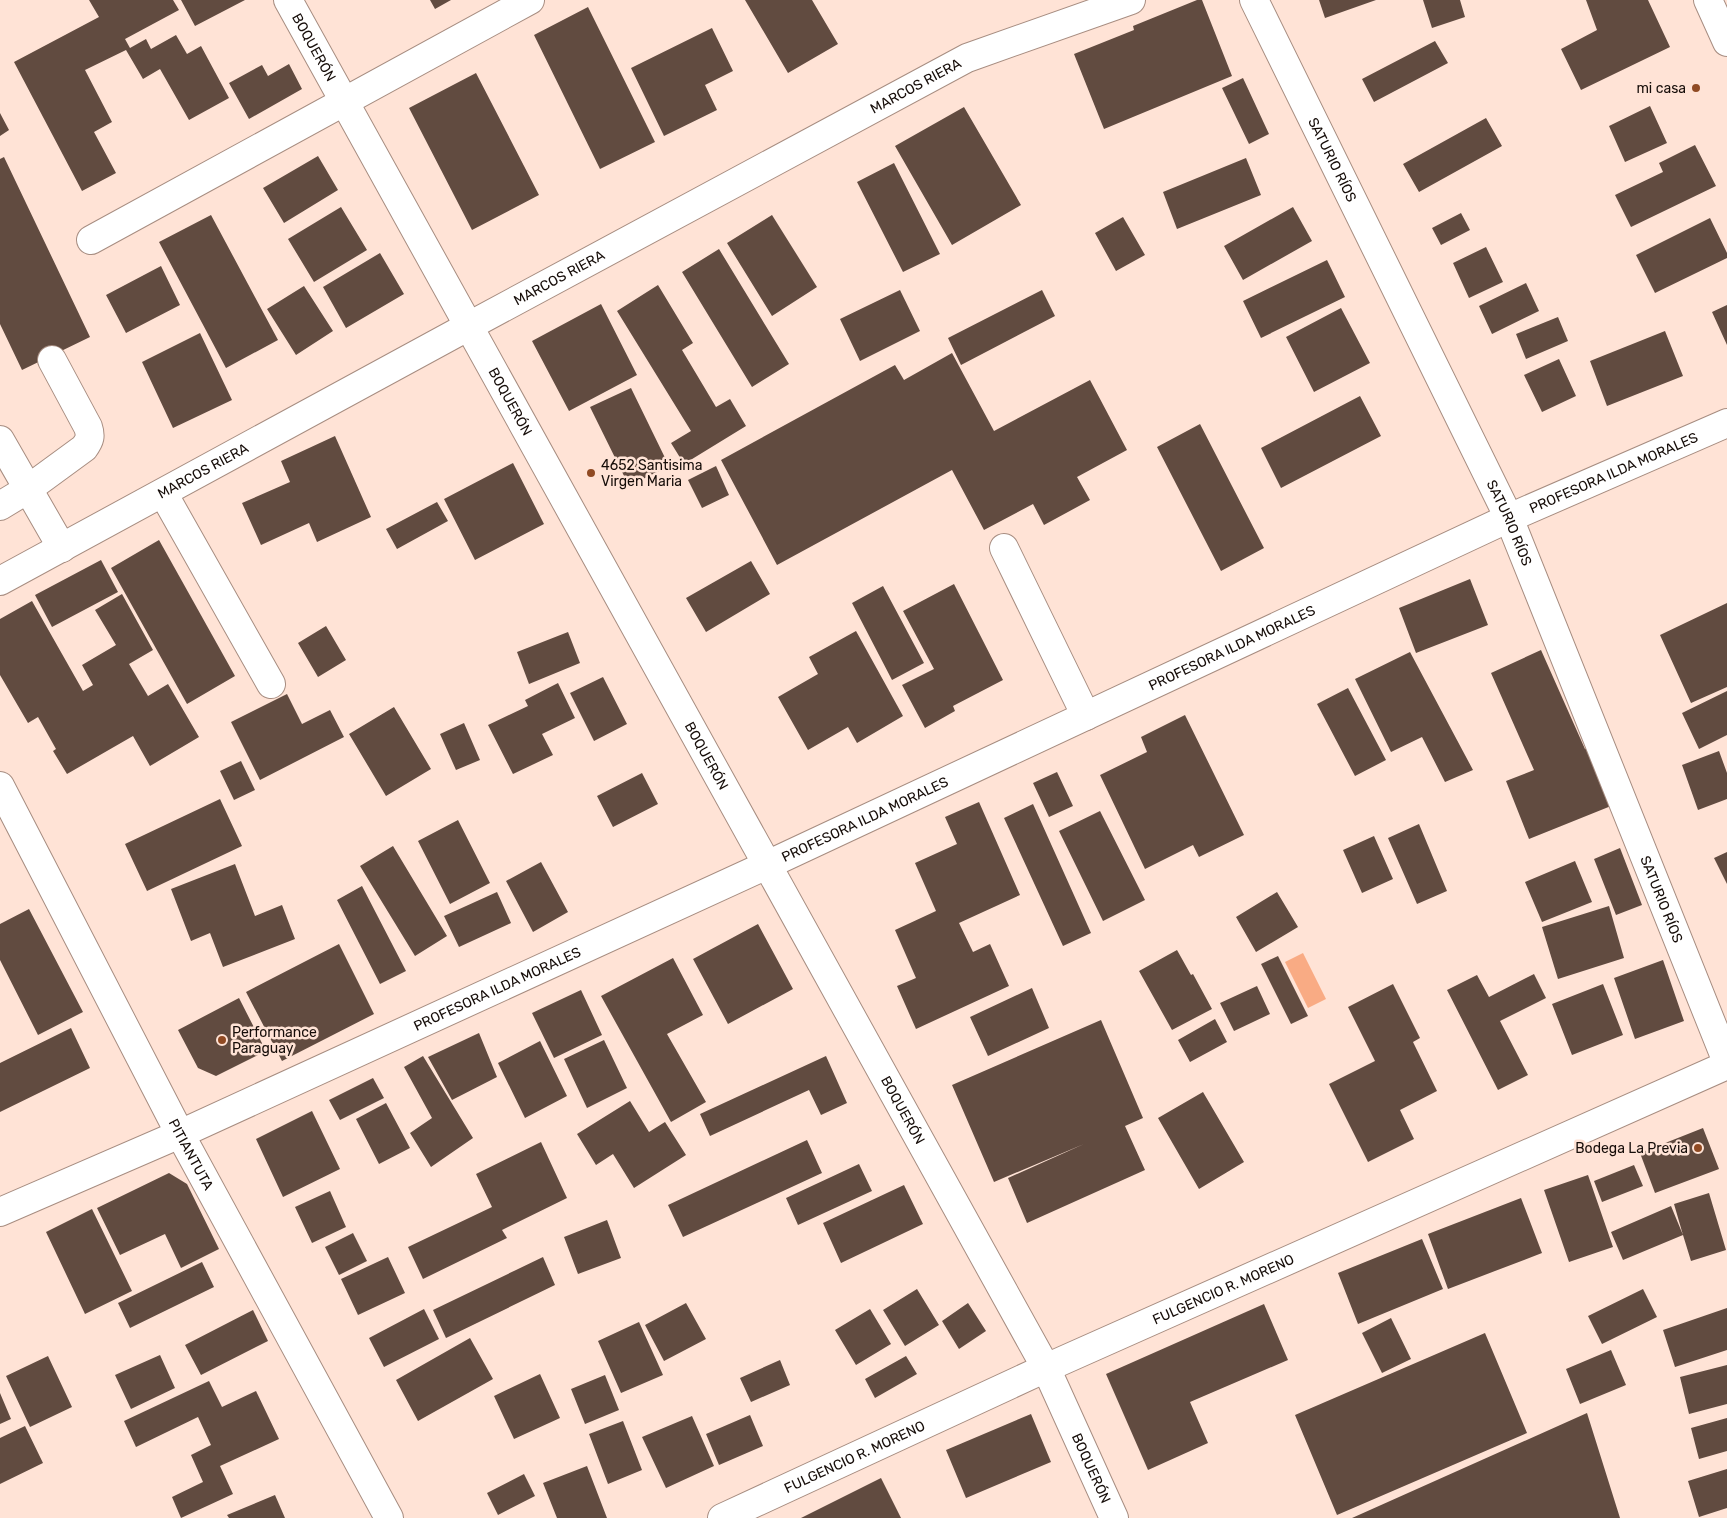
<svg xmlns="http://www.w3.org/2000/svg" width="1727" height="1518" font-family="Rubik,sans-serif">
<rect width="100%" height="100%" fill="#ffe3d6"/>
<path fill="#f9ab84" d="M 1303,953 L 1326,999 L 1308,1008 L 1285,962 Z"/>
<path fill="#614b40" d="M 89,0 L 173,0 L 179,10 L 125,39 L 130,48 L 146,39 L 151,49 L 176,35 L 187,54 L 201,46 L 229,98 L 189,120 L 160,69 L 143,79 L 126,50 L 85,70 L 112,122 L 94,132 L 116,173 L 82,191 L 14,62 L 99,17 Z
M 181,0 L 245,0 L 195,26 Z
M 430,0 L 451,0 L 435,9 Z
M 745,0 L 812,0 L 838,44 L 788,73 Z
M 1197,0 L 1202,0 L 1232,76 L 1104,129 L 1074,54 L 1134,30 L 1133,26 Z
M 1319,0 L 1376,0 L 1325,18 Z
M 1423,0 L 1460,0 L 1465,17 L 1432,28 Z
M 1586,0 L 1648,0 L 1670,47 L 1581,90 L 1561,49 L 1597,30 Z
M 588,7 L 655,142 L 600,169 L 534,35 Z
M 712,28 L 733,71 L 705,85 L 717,110 L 664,136 L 631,68 Z
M 1435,41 L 1448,63 L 1374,102 L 1362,79 Z
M 289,64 L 302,89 L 249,119 L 229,83 L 262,65 L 268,76 Z
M 476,73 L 539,195 L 472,230 L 409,108 Z
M 1243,78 L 1269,134 L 1249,144 L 1222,88 Z
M 1650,106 L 1667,143 L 1625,162 L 1609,126 Z
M 964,107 L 1021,205 L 952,245 L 895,146 Z
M 0,113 L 9,130 L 0,136 Z
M 1486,118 L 1502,146 L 1419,192 L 1403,164 Z
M 1695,145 L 1716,186 L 1631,227 L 1615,195 L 1663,172 L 1659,163 Z
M 318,156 L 338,190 L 284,223 L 263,188 Z
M 4,157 L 90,337 L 22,370 L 0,324 L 0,159 Z
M 1246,158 L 1261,195 L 1177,229 L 1163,192 Z
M 894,163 L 940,254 L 903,272 L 857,182 Z
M 341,207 L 367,250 L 314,282 L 288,239 Z
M 1293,207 L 1312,241 L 1243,280 L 1224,246 Z
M 1461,213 L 1470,230 L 1441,245 L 1432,228 Z
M 211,215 L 278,340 L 226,368 L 159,242 Z
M 772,215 L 817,287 L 772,316 L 727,243 Z
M 1123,217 L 1145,255 L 1116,271 L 1095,233 Z
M 1710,218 L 1727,253 L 1727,258 L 1655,293 L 1636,255 Z
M 1486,247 L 1503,282 L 1469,298 L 1453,263 Z
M 719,249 L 789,364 L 752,387 L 682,272 Z
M 380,253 L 404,294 L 346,328 L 323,287 Z
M 1327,260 L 1345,297 L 1261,338 L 1243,301 Z
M 161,266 L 180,305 L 126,333 L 106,295 Z
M 1526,283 L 1539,311 L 1492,334 L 1479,306 Z
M 658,285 L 693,343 L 682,350 L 716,407 L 730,399 L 746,426 L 684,464 L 671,443 L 691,431 L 617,311 Z
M 304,286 L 333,331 L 296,355 L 267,309 Z
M 900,290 L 920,331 L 860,361 L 840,319 Z
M 1042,290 L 1055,316 L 961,365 L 948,338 Z
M 601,304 L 637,375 L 569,411 L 532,341 Z
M 1727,305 L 1727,345 L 1712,312 Z
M 1341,308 L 1370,363 L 1314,392 L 1286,337 Z
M 1558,317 L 1568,341 L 1526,359 L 1516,334 Z
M 1665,331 L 1683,376 L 1607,406 L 1590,361 Z
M 200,333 L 232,400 L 173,428 L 142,362 Z
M 952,353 L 994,431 L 1090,380 L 1127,450 L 1077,477 L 1090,500 L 1044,525 L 1033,504 L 984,530 L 952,470 L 777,565 L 721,460 L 895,365 L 904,380 Z
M 1559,359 L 1576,396 L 1542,412 L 1524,375 Z
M 631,388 L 669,466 L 629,486 L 590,407 Z
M 1360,396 L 1381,436 L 1281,488 L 1261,448 Z
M 1200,424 L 1264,548 L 1221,571 L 1157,447 Z
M 335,436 L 371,517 L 317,542 L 309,523 L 261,545 L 242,503 L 290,482 L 281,461 Z
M 513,463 L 544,524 L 475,560 L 444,499 Z
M 716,466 L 729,495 L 702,508 L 688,480 Z
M 437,502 L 448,521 L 397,549 L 386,529 Z
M 159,540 L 235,676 L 187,704 L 111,568 Z
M 101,560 L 118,592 L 52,627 L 35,595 Z
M 751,561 L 770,594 L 706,632 L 686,598 Z
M 1470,579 L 1488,625 L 1416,653 L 1399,608 Z
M 954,584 L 1003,680 L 953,706 L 955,711 L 925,728 L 902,685 L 934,669 L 903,611 Z
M 883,586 L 924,663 L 892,680 L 852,603 Z
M 122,594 L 153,650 L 129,664 L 148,696 L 168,684 L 199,737 L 150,766 L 133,736 L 67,774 L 53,751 L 56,749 L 38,717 L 28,723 L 0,675 L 0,619 L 32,601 L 83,691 L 93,685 L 82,665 L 116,645 L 95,610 Z
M 1727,603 L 1727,687 L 1691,703 L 1660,635 Z
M 326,626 L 346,660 L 318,677 L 298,643 Z
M 856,631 L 903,716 L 857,743 L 848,727 L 808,750 L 778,697 L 818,674 L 809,657 Z
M 568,632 L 580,663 L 529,684 L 517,652 Z
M 1541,650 L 1585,749 L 1588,748 L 1611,806 L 1529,839 L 1506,781 L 1534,770 L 1491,673 Z
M 1410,652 L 1473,770 L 1445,782 L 1422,737 L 1391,752 L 1355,679 Z
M 603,677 L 627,724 L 594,741 L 570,693 Z
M 558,683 L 575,718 L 542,734 L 553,755 L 513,774 L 488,725 L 528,706 L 525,700 Z
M 1348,688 L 1386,760 L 1355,776 L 1317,704 Z
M 1727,691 L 1727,735 L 1699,749 L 1682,713 Z
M 287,694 L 302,724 L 330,710 L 344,737 L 260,780 L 231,722 Z
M 394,707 L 431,769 L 386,796 L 349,734 Z
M 1185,715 L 1244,835 L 1199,857 L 1193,845 L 1145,869 L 1100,775 L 1147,752 L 1141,737 Z
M 464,723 L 480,760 L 456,770 L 440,734 Z
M 1719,751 L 1727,773 L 1727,799 L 1698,810 L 1682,765 Z
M 241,761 L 255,790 L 234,800 L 220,771 Z
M 1057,772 L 1073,806 L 1049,817 L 1033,783 Z
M 642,773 L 658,804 L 613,827 L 597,796 Z
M 220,799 L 242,846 L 147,891 L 125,844 Z
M 979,802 L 1020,895 L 959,923 L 973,952 L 990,944 L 1009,986 L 916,1029 L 897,986 L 916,978 L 895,930 L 936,911 L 915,863 L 957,844 L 945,817 Z
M 1033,804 L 1091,933 L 1063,946 L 1004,818 Z
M 1100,811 L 1145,900 L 1103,921 L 1059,831 Z
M 458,820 L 490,883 L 450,904 L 418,841 Z
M 1419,824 L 1447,891 L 1417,904 L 1388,838 Z
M 1374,836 L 1393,879 L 1362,893 L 1343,850 Z
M 393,846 L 447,936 L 415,956 L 360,866 Z
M 1620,848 L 1642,905 L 1616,915 L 1594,859 Z
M 1727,852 L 1727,884 L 1714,858 Z
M 1575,861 L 1592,902 L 1542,922 L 1525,882 Z
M 541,862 L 568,912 L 533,932 L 506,881 Z
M 235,864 L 255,916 L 282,905 L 295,939 L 223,967 L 210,933 L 191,941 L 171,889 Z
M 362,886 L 406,971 L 380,984 L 337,900 Z
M 497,892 L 511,923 L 459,947 L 444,916 Z
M 1277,892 L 1298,927 L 1256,952 L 1236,917 Z
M 1609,906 L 1624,958 L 1558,979 L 1542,927 Z
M 29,909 L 83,1012 L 38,1035 L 0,960 L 0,924 Z
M 758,924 L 793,989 L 728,1024 L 693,959 Z
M 339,944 L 374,1014 L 282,1061 L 246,992 Z
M 1177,950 L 1191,975 L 1193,974 L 1212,1009 L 1172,1030 L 1139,971 Z
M 1278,956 L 1308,1016 L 1291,1024 L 1261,964 Z
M 673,958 L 703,1015 L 667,1034 L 706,1102 L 671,1122 L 601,996 Z
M 1663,960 L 1684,1021 L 1635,1039 L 1614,978 Z
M 1534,974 L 1546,998 L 1500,1021 L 1528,1075 L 1498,1090 L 1447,990 L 1477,975 L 1489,997 Z
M 1393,984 L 1420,1038 L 1413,1042 L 1437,1091 L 1400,1110 L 1414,1139 L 1368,1162 L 1329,1084 L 1375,1061 L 1348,1007 Z
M 1603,984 L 1623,1035 L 1572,1055 L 1552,1004 Z
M 1257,986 L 1270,1014 L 1234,1031 L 1220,1003 Z
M 1032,988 L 1049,1028 L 988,1056 L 970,1017 Z
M 581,990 L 602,1035 L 554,1058 L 532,1013 Z
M 239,998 L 266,1051 L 216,1076 L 198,1068 L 178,1030 Z
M 1215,1019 L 1227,1042 L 1190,1062 L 1178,1040 Z
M 1101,1020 L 1143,1118 L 1125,1126 L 1145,1170 L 1027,1223 L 1008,1178 L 1084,1144 L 994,1182 L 952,1085 Z
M 71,1028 L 90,1068 L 0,1112 L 0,1063 Z
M 479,1033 L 497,1077 L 452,1100 L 428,1057 Z
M 604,1040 L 627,1088 L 587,1108 L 564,1059 Z
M 540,1041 L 567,1096 L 525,1118 L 498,1063 Z
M 423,1056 L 473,1138 L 431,1167 L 410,1133 L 432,1118 L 404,1067 Z
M 826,1056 L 847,1103 L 821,1115 L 809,1090 L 710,1136 L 700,1114 Z
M 373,1078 L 384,1098 L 340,1120 L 329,1100 Z
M 1203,1092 L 1244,1162 L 1199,1189 L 1158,1118 Z
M 630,1101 L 649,1132 L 665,1122 L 686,1155 L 634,1188 L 613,1154 L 596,1165 L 577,1134 Z
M 386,1103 L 410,1148 L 379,1164 L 356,1119 Z
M 312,1111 L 340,1169 L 283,1197 L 256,1139 Z
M 1703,1128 L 1719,1169 L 1655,1193 L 1640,1153 Z
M 807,1140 L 822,1173 L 683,1237 L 668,1205 Z
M 541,1142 L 567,1198 L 502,1230 L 507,1238 L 423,1279 L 408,1247 L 492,1207 L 476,1174 Z
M 859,1164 L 872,1191 L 798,1225 L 786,1198 Z
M 1634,1165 L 1643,1186 L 1602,1202 L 1594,1181 Z
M 169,1173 L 187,1184 L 219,1249 L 181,1268 L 165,1234 L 120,1255 L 97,1208 Z
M 1588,1175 L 1613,1247 L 1569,1262 L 1544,1190 Z
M 904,1185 L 923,1224 L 841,1263 L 823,1223 Z
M 330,1191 L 346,1227 L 312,1243 L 295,1207 Z
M 1709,1193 L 1726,1250 L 1691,1261 L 1683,1235 L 1623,1260 L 1611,1232 L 1671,1206 L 1683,1235 L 1674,1204 Z
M 1521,1198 L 1542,1253 L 1448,1289 L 1428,1234 Z
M 92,1209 L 132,1291 L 85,1314 L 46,1232 Z
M 607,1220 L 621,1258 L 578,1274 L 564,1237 Z
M 353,1233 L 367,1261 L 339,1275 L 325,1247 Z
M 1422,1239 L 1443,1289 L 1358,1324 L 1338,1273 Z
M 388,1257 L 405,1293 L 358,1315 L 341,1279 Z
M 543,1257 L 555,1285 L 446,1338 L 433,1310 Z
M 202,1262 L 214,1287 L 130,1328 L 118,1303 Z
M 917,1289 L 939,1325 L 905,1346 L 883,1310 Z
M 1643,1289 L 1657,1317 L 1602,1344 L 1588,1316 Z
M 686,1303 L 706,1339 L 664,1361 L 645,1325 Z
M 968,1303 L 986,1331 L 959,1349 L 942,1321 Z
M 1264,1304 L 1288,1360 L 1190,1402 L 1208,1443 L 1148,1470 L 1106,1374 Z
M 1727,1308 L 1727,1350 L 1675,1367 L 1663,1330 Z
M 424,1309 L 439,1339 L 384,1367 L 369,1338 Z
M 870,1309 L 891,1344 L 856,1365 L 835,1330 Z
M 253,1310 L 268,1341 L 201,1375 L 185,1345 Z
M 1391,1318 L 1411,1359 L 1382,1373 L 1362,1333 Z
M 639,1322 L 663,1375 L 621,1393 L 598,1341 Z
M 1485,1333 L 1527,1433 L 1337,1515 L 1295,1415 Z
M 470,1338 L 493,1379 L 418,1421 L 396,1380 Z
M 1611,1350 L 1626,1385 L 1580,1404 L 1566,1369 Z
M 160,1355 L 175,1388 L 131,1409 L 115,1375 Z
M 48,1356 L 72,1407 L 30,1427 L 6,1376 Z
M 906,1356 L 917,1374 L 875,1398 L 865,1379 Z
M 780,1360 L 790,1385 L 751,1402 L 740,1378 Z
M 1727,1365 L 1727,1404 L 1689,1414 L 1680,1377 Z
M 540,1374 L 560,1418 L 514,1439 L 494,1396 Z
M 605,1375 L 619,1410 L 585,1424 L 571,1389 Z
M 209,1381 L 222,1407 L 256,1391 L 279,1439 L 220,1466 L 233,1494 L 181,1518 L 172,1497 L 203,1482 L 191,1455 L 211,1445 L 198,1417 L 136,1447 L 124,1421 Z
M 0,1393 L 11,1419 L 0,1424 Z
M 1587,1413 L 1620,1518 L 1352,1518 Z
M 1031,1414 L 1051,1462 L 966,1498 L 946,1450 Z
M 750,1415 L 763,1446 L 719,1465 L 706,1434 Z
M 692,1416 L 714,1466 L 666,1488 L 642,1437 Z
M 1727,1418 L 1727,1451 L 1699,1459 L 1691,1428 Z
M 623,1421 L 642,1470 L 608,1484 L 589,1434 Z
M 25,1426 L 43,1463 L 0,1484 L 0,1438 Z
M 587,1466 L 607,1518 L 557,1518 L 543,1483 Z
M 1727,1469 L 1727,1508 L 1699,1517 L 1688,1481 Z
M 524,1474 L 535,1496 L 498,1515 L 487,1493 Z
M 881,1478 L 901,1518 L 801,1518 Z
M 275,1495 L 285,1518 L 229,1518 L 227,1515 Z"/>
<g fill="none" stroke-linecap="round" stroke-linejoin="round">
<g stroke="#a78d81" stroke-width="30">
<g id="minor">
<path id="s1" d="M 288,0 L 1046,1368 L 1114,1518"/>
<path id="s2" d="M 1254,0 L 1509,518 L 1727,1062"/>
<path d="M 1708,0 L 1727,42"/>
<path d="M 91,240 L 530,0"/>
<path d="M 0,440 L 62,548"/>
<path d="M 163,493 L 271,684"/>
<path d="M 0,506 L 28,489 L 84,448 C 90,440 91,436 88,427 L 52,360"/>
<path d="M 1004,548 L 1086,716"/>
<path id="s3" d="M 0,581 L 469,326 L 967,58 L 1131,0"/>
<path id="s4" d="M 0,786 L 180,1134 L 389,1518"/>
<path id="s5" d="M 0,1212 L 180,1134 L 767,865 L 1509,518 L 1727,423"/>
<path id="s6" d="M 722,1518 L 1046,1368 L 1727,1065"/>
</g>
</g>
<use href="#minor" stroke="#fff" stroke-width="28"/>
</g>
<g fill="#904a23" stroke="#ffe3d6" stroke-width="2">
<circle cx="1696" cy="88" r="5"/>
<circle cx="591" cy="473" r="5"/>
<circle cx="222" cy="1040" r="5"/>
<circle cx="1698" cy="1148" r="5"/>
</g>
<g text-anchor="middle" stroke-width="5" stroke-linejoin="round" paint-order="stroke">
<g font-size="14" fill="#160d09" stroke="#ffe3d6">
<text dy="5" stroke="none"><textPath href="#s1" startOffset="54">BOQUERÓN</textPath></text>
<text dy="5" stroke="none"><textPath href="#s3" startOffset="1041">MARCOS RIERA</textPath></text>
<text dy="5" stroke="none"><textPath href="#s2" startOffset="178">SATURIO RÍOS</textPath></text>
<text dy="5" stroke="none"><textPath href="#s3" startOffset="636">MARCOS RIERA</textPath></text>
<text dy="5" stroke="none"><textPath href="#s1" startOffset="459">BOQUERÓN</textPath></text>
<text dy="5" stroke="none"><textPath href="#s3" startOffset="231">MARCOS RIERA</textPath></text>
<text dy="5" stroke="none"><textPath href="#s5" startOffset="1775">PROFESORA ILDA MORALES</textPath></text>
<text dy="5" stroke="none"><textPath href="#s2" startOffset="582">SATURIO RÍOS</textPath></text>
<text dy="5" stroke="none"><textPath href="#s5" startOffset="1355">PROFESORA ILDA MORALES</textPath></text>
<text dy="5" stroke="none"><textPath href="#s1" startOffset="864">BOQUERÓN</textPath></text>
<text dy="5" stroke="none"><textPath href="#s5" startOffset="950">PROFESORA ILDA MORALES</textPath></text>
<text dy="5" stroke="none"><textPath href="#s2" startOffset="988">SATURIO RÍOS</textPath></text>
<text dy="5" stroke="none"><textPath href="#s5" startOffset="545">PROFESORA ILDA MORALES</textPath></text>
<text dy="5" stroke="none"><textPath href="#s1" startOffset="1269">BOQUERÓN</textPath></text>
<text dy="5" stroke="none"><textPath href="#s4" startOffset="415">PITIANTUTA</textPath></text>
<text dy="5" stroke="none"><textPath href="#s6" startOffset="551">FULGENCIO R. MORENO</textPath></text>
<text dy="5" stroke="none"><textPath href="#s6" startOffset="146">FULGENCIO R. MORENO</textPath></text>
<text dy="5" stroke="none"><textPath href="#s1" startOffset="1674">BOQUERÓN</textPath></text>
</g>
<g font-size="14" fill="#160d09" stroke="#ffe3d6" text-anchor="end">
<text x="1686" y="93">mi casa</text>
<text x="601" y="470" text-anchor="start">4652 Santisima<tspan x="601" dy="16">Virgen Maria</tspan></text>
<text x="232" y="1037" text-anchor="start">Performance<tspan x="232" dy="16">Paraguay</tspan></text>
<text x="1688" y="1153">Bodega La Previa</text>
</g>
</g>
</svg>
